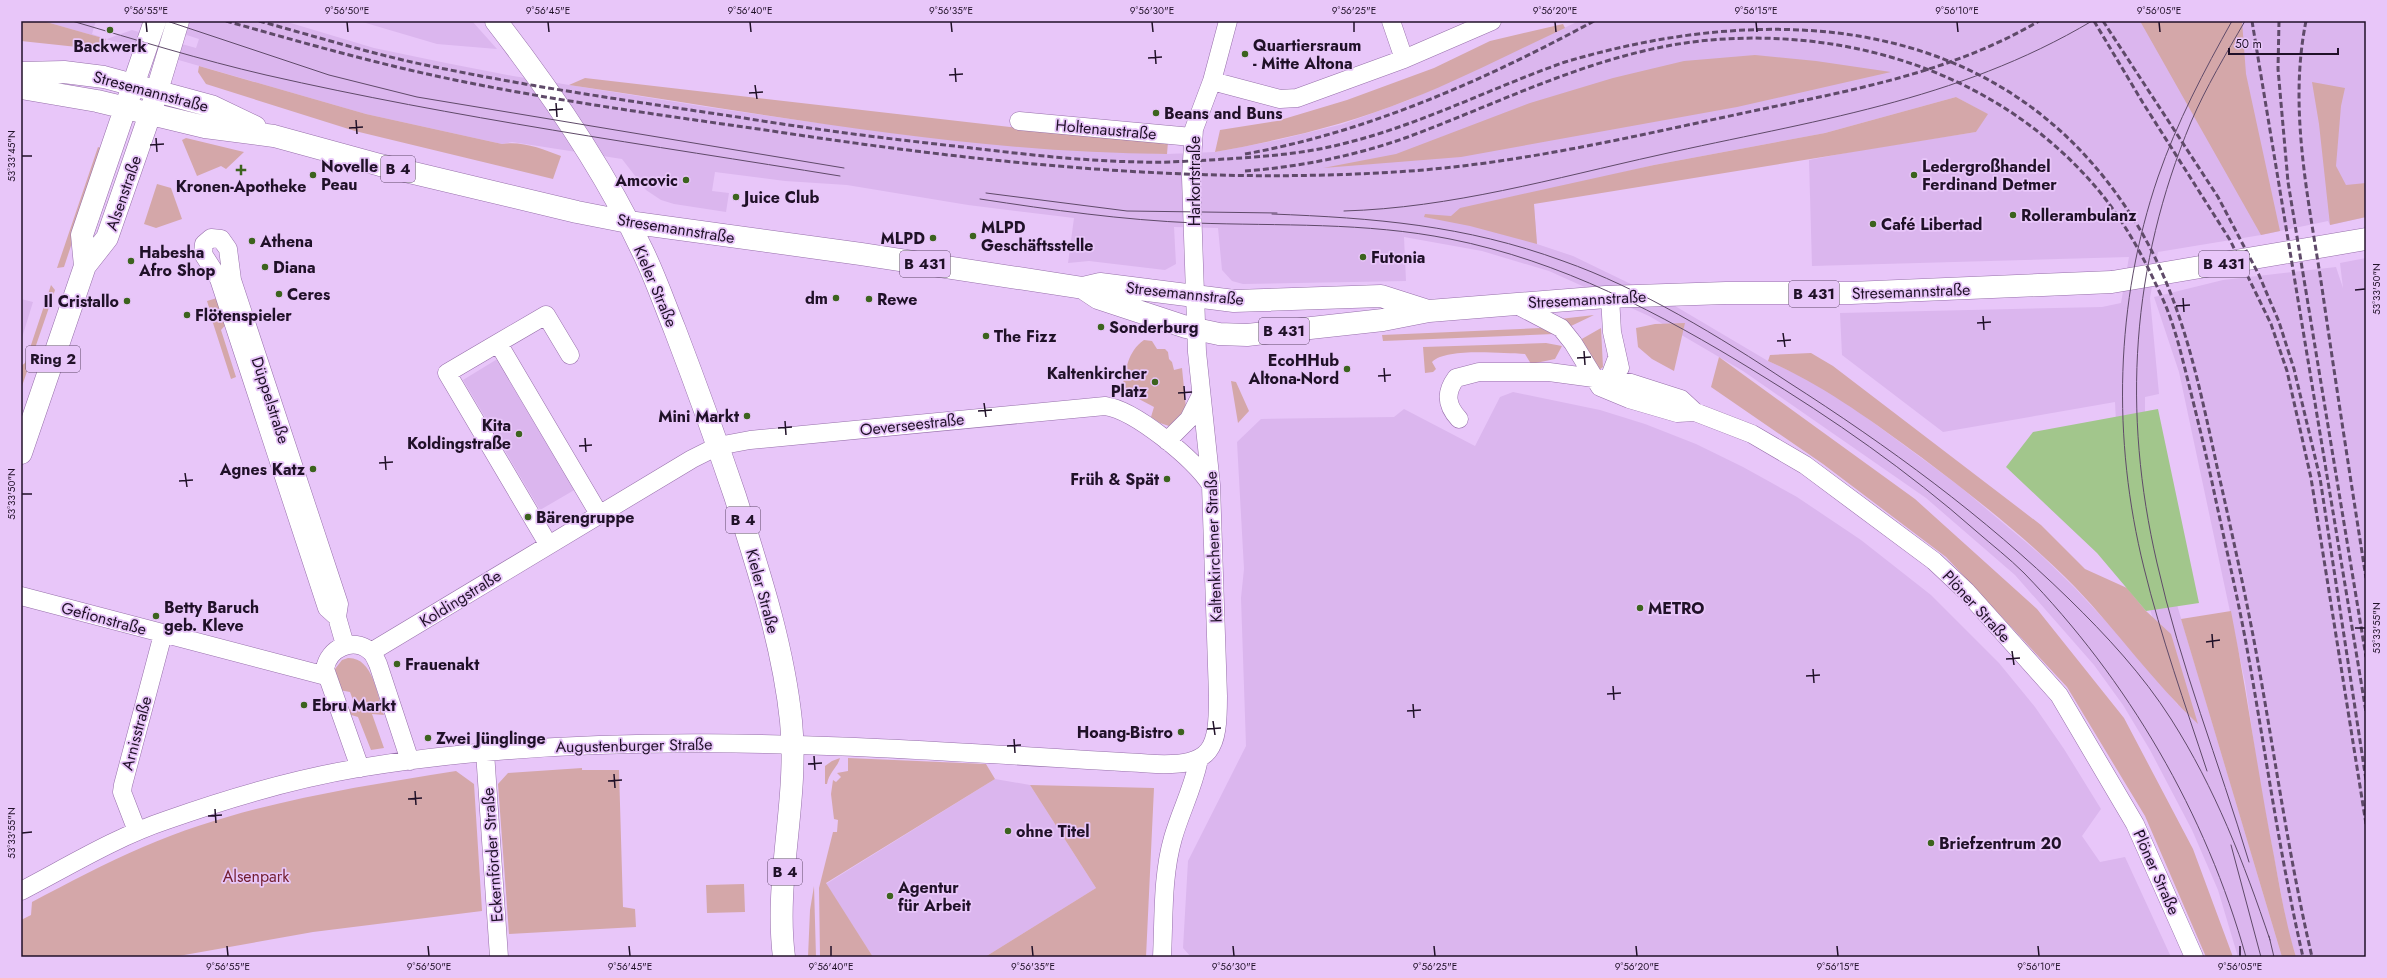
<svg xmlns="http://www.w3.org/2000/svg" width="2387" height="978" font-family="Jost,sans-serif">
<rect width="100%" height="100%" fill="#e8c6f9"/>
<path fill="#dbb6ee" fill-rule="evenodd" d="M 43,21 L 96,21 L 92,34 L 107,39 L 132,30 L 196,48 L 199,39 L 143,21 L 284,21 L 374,48 L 446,63 L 513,76 L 707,107 L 811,122 L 1028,147 L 1167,154 L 1215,152 L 1278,140 L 1343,124 L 1409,100 L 1579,21 L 2366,21 L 2366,217 L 2330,225 L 2328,221 L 2261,235 L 2158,252 L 2150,298 L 2159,394 L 2145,397 L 2145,423 L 2172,588 L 2282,957 L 2238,957 L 2218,890 L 2192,830 L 2150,750 L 2123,705 L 2094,665 L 2015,575 L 1926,498 L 1743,371 L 1649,316 L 1549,271 L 1482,251 L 1404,237 L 1406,281 L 1243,284 L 1232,281 L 1222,270 L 1218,228 L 1174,227 L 1176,264 L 1165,270 L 1089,261 L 1068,263 L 1074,218 L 968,205 L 847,185 L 785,181 L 715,172 L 712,191 L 729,193 L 726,212 L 674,204 L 661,200 L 646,190 L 622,159 L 512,142 L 502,144 L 366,114 ZM 1956,97 L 1987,114 L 1976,132 L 1861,150 L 1809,160 L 1812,266 L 2129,257 L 2121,303 L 2102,307 L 1840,313 L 1842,355 L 1943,432 L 2115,402 L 2117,443 L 2138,568 L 2178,705 L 2128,645 L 2074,587 L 2041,555 L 1958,485 L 1840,398 L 1807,379 L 1768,361 L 1670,303 L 1573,256 L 1537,244 L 1533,194 L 1654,165 L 1825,133 Z
M 359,21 L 472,21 L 497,49 L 437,44 Z
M 2366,258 L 2366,957 L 2296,957 L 2288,931 L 2259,779 L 2245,682 L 2179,372 L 2154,297 L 2223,280 L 2336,267 L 2343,288 L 2340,263 Z
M 21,299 L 33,302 L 21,341 Z
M 499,358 L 576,489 L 540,510 L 463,380 Z
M 1513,392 L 1600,410 L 1645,424 L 1696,444 L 1743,467 L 1797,497 L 1861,540 L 1931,595 L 1999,663 L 2035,707 L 2064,749 L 2101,809 L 2082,836 L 2100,862 L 2125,857 L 2171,957 L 1191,957 L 1183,948 L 1188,861 L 1246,746 L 1241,598 L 1244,569 L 1237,442 L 1261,419 L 1394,417 L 1404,409 L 1475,446 L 1500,397 Z
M 995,779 L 1030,785 L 1096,888 L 985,957 L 873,957 L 826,884 Z"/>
<path fill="#d4a7a9" d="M 21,21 L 43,21 L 106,39 L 103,47 L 96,49 L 21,41 Z
M 2140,21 L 2242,21 L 2246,74 L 2280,231 L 2261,235 Z
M 1563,24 L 1565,28 C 1513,52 1462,79 1408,100 C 1346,125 1281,140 1215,152 L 1220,130 L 1277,121 L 1347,100 L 1434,68 L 1490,41 Z
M 1755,55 L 1816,61 L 1891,72 L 1737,107 L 1461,157 L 1323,168 L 1396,154 L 1530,103 L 1613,78 L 1684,61 Z
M 199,66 L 366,114 L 502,144 C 523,141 542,149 561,156 L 553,179 L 355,131 L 206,84 L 198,72 Z
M 585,78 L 1010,127 L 1168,142 L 1167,154 C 966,153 767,114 569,85 Z
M 2312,82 L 2345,88 L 2341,106 L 2336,166 L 2346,185 L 2366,183 L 2366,217 L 2330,225 L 2319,124 Z
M 1956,97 L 1988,114 L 1976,132 L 1534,204 L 1537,244 L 1470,226 L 1424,217 L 1425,214 L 1451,216 L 1460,208 L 1654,165 L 1825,133 Z
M 186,138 L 244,152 L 226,169 L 221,166 L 197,176 L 182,140 Z
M 98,147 L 103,149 L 64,267 L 57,268 Z
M 157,184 L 171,188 L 182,219 L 156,228 L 144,224 Z
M 51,285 L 55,290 L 21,389 L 21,366 L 25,363 Z
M 217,298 L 225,310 L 211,314 L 207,301 Z
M 227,315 L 228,322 L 221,330 L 236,377 L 231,379 L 212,320 Z
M 1594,315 L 1571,326 L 1560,319 Z
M 1685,323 L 1674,371 L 1652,359 L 1638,347 L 1636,328 L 1655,324 Z
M 1541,328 L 1554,334 L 1383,341 L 1382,335 Z
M 1601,328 L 1603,367 L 1598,371 L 1580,340 Z
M 1144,340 L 1152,341 L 1157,349 L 1165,349 L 1168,352 L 1169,359 L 1172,362 L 1174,370 L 1182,368 L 1186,408 L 1177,423 L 1169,426 L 1160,423 L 1151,417 L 1154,407 L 1122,390 C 1126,370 1127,352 1144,340 Z
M 1546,343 L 1562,346 L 1555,359 L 1531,364 L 1525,354 C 1503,354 1448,347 1432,362 L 1436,369 L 1433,372 L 1425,373 L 1423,347 Z
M 1811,353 L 1833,366 L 2041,525 L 2085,569 L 2127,588 L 2146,611 L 2171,634 L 2198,724 C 2153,682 2118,632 2075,587 C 2028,539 1974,497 1921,457 C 1870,420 1826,387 1768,361 L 1770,355 Z
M 1719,357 L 1915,499 L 2037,609 L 2124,718 L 2193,849 L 2233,957 L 2206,957 L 2145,816 L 2067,687 L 1946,557 L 1823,464 L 1711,387 Z
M 1231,381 L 1236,382 L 1249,411 L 1238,423 Z
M 2231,611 C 2247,692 2258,775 2274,856 C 2280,890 2286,924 2296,957 L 2282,957 L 2181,619 Z
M 348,658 C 373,657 377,695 384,715 L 372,714 L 384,748 L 371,750 L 358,717 L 348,714 L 346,709 L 357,711 L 350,692 L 339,690 L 335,669 L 342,660 Z
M 840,758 C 838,767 829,772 827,784 L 825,784 L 825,766 L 832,761 Z
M 848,758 L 986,764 L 995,779 L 826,883 L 873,957 L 820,957 L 819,888 L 833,832 L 837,832 L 838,820 L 834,819 L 831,794 L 833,780 L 836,782 L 841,777 L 837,773 L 848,771 Z
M 582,768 L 582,770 L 619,770 L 623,907 L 635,909 L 636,927 L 509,934 L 498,784 L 508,773 Z
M 456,771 L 474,784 L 482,911 L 313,932 L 173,957 L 21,957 L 21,920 L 31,915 L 32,902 C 68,883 105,863 143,847 C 243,804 350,788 456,771 Z
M 1030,785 L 1154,788 L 1146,957 L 985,957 L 1096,888 Z
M 744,884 L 745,912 L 707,913 L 706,885 Z
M 814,886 L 816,957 L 808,957 L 810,910 Z"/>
<path fill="#a2c68c" d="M 2158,409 L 2199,603 L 2146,611 L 2097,553 L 2006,467 L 2033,432 Z"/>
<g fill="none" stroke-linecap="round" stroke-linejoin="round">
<g stroke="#966faa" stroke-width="19">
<path id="minor" d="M 1391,21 L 1404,59
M 1212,81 L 1280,99 L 1297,98 L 1404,59 L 1492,21
M 1019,121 L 1192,137
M 1610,297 L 1612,332 L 1620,368
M 1515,304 L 1561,328 L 1573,343 L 1600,387 L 1629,399 L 1677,413 L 1695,412
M 498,343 L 546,315 L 570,355
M 1601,387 L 1609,379 L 1617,358
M 1459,419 C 1446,405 1445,393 1456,378 L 1479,372 L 1549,372 L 1631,383 L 1681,399 L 1695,412 L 1752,434 L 1805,465 L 1934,561 L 1966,591 L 2059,695 L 2135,824 L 2194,957
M 1167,441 L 1189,419 L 1201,395
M 548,544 L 447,373 L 498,343 L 599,514
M 21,596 L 326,676
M 337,617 L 327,608 L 219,279 L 203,254 L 204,244 L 211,238 L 221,239 L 228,249 L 232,280 L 339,604 L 337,617 L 345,645
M 371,652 L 692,459 L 718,446 L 750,440 L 1105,406 C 1135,410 1194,459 1211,485
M 485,752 L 499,957
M 360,768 L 325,669 C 328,648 353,637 370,651 C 374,654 376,660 378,664 L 410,761
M 137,831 L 122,792 L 123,785 L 163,634
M 21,891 C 69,866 116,837 167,820 C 229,798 294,779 359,768 C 623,724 891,749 1156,764 C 1213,766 1218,749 1218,696 L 1211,485 L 1197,352 L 1191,177 L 1194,129 L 1212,81 L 1228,21
M 1162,957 C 1164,918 1162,876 1173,838 C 1181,810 1193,789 1199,759"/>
</g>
<g stroke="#966faa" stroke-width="23">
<path id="major" d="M 496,21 C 551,92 604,169 642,250 C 655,276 664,303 675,330 C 696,385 716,440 735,496 C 758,569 783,644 791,721 C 799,800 774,879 784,957
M 21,73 L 64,72 L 104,77 L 211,106 L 255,127
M 21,88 L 97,101 L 205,127 L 274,136 L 380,165 L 577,212 L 628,222 L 861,254 L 1083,288 L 1098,298 L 1186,327 L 1219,334 L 1247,335 L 1383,320 L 1429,311 L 1606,297 L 1726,293 L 1851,293 L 2112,282 L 2366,239
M 85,266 L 82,235 L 155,21
M 1083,288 L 1100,284 L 1234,301 L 1381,296 L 1428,311
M 21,453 L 85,266 L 107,238 L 150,114 L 178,21"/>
</g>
<use href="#minor" stroke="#fff" stroke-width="18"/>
<use href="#major" stroke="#fff" stroke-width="22"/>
<path stroke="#5f4a69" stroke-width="1" d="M 72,21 C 137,40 201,60 266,75 C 455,118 649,145 840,176
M 167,21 L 329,75 L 417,97 L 844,168
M 2245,21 C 2226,54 2206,87 2191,122 C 2131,266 2122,412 2157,563 C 2180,665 2219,762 2249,862
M 986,193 L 1127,211 L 1277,213
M 980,199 C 1052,210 1122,220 1195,223 C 1280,226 1365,222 1450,239 C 1561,261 1660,313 1756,372 C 1833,419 1908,471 1976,531 C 1992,545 2009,558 2024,573 C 2128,680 2206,813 2246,957
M 1344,211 C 1451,208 1555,178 1659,155 C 1810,121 1956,102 2092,21
M 1272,214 C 1374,218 1465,225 1563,261 C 1640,288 1720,337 1788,382 C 1888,446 1984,516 2069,599 C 2106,635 2143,675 2171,719 C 2215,788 2244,863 2270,940
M 2207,771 C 2185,704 2161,637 2144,568 C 2112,439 2115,303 2158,177 C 2177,122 2204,71 2232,21
M 2231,845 L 2261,957
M 2269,936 L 2274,957"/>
<path stroke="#5f4a69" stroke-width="3" stroke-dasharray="6 3" stroke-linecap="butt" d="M 226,21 C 304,43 381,65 460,81 C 563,102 668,116 772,131 C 983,163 1196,186 1410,171 C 1521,163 1631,137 1739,114 C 1841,92 1948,75 2039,21
M 259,21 C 321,38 382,57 445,69 C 544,89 644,103 744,118 C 817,130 890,139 963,147 C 1022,154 1081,161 1141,162 C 1164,163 1187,161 1210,160 C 1256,157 1301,155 1346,143 C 1422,124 1491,88 1565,62 C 1774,0 2000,14 2129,212 C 2181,290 2198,380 2218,471 C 2231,529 2244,587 2255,646 C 2274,749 2288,854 2312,957
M 2094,21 L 2143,103 L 2230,240 L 2271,324 L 2287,371 L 2311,478 L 2366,824
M 2103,21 L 2218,197 L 2259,275 L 2279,322 L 2294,369 L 2320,478 L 2366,780
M 2252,21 L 2366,712
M 2279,21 L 2278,69 L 2288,182 L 2366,657
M 2306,21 C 2288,109 2309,201 2322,288 C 2336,385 2351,482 2366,578
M 1245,154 C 1368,132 1485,80 1594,21
M 1245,171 C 1299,167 1354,156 1405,138 C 1503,102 1595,53 1700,41 C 1841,26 1987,69 2085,175 C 2117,209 2140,249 2159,291 C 2172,317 2179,345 2186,373 C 2195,409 2204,445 2212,482 C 2223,535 2236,589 2246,643 C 2265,747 2279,853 2303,957"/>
</g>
<path fill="none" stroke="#201128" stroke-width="1.5" d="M 146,22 L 147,32M 347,22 L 348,32M 548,22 L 549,32M 750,22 L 751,32M 951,22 L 952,32M 1152,22 L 1153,32M 1354,22 L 1354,32M 1555,22 L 1556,32M 1756,22 L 1757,32M 1957,22 L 1958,32M 2159,22 L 2160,32M 1155,50 L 1156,64M 1148,58 L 1162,57M 955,68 L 956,82M 949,75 L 963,74M 755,85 L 757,99M 749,93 L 763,92M 556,103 L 557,117M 549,110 L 563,109M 356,120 L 357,134M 349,128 L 363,127M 156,138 L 157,152M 150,145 L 164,144M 22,156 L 32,156M 2355,290 L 2365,289M 2183,298 L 2184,312M 2176,306 L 2190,305M 1983,316 L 1984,330M 1977,323 L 1991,322M 1783,333 L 1785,347M 1777,341 L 1791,340M 1584,351 L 1585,365M 1577,358 L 1591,357M 1384,368 L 1385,382M 1378,376 L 1391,375M 1184,386 L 1185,400M 1178,393 L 1192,392M 984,403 L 986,417M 978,411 L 992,410M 785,421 L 786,435M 778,428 L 792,427M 585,438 L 586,452M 579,446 L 592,445M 385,456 L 386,470M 379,463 L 393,462M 185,473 L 187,487M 179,481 L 193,480M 22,494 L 32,494M 2355,628 L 2365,628M 2212,634 L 2213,648M 2206,642 L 2220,640M 2012,651 L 2014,665M 2006,659 L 2020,658M 1813,669 L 1814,683M 1806,676 L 1820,675M 1613,686 L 1614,700M 1607,694 L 1621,693M 1413,704 L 1414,718M 1407,711 L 1421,710M 1213,721 L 1215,735M 1207,729 L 1221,728M 1014,739 L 1015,753M 1007,746 L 1021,745M 814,756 L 815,770M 808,764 L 822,763M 614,774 L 615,788M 608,781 L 622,780M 415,791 L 416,805M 408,799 L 422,798M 215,809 L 216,823M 208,816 L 222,815M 22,833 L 32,832M 227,946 L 228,956M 428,946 L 429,956M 629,946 L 630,956M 831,946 L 831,956M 1032,946 L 1033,956M 1233,946 L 1234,956M 1434,946 L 1435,956M 1636,946 L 1637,956M 1837,946 L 1838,956M 2038,946 L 2039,956M 2240,946 L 2240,956"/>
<g fill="#3c631e" stroke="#e8c6f9" stroke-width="1.5">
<circle cx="110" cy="30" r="4"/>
<circle cx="1245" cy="54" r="4"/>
<circle cx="1156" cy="113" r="4"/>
<path d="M239 164h4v4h4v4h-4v4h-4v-4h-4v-4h4z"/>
<circle cx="313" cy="175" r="4"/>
<circle cx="1914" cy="175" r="4"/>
<circle cx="686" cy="180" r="4"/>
<circle cx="736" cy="197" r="4"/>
<circle cx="2013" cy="215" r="4"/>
<circle cx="1873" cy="224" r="4"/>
<circle cx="973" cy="236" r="4"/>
<circle cx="933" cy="238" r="4"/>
<circle cx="252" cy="241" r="4"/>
<circle cx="1363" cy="257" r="4"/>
<circle cx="131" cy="261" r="4"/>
<circle cx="265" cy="267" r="4"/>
<circle cx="279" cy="294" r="4"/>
<circle cx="836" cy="298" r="4"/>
<circle cx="869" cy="299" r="4"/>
<circle cx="127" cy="301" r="4"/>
<circle cx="187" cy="315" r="4"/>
<circle cx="1101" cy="327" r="4"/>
<circle cx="986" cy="336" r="4"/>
<circle cx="1347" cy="369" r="4"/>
<circle cx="1155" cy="382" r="4"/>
<circle cx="747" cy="416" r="4"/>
<circle cx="519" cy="434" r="4"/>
<circle cx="313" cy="469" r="4"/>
<circle cx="1167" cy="479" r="4"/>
<circle cx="528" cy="517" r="4"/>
<circle cx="1640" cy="608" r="4"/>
<circle cx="156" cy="616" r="4"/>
<circle cx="397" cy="664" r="4"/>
<circle cx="304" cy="705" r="4"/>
<circle cx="1181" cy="732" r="4"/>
<circle cx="428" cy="738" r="4"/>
<circle cx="1008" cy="831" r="4"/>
<circle cx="1931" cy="843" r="4"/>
<circle cx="890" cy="896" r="4"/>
</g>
<g text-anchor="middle" stroke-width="3.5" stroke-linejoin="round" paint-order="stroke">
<g fill="#e8c6f9" stroke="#5c4767" stroke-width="1">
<rect x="381" y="156" width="34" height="26" rx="3"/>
<rect x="900" y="251" width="50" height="26" rx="3"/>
<rect x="2199" y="251" width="50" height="26" rx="3"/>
<rect x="1789" y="281" width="50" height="26" rx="3"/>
<rect x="1259" y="318" width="50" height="26" rx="3"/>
<rect x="26" y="346" width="54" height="26" rx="3"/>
<rect x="726" y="507" width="34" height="26" rx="3"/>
<rect x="768" y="859" width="34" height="26" rx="3"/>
</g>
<g font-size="15" font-weight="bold" fill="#201128">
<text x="398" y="174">B 4</text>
<text x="925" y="269">B 431</text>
<text x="2224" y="269">B 431</text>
<text x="1814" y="299">B 431</text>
<text x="1284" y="336">B 431</text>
<text x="53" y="364">Ring 2</text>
<text x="743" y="525">B 4</text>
<text x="785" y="877">B 4</text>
</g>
<g font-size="16" font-weight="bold" fill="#201128" stroke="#e8c6f9" text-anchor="start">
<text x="1253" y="51">Quartiersraum<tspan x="1253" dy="18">- Mitte Altona</tspan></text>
<text x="110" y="52" text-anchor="middle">Backwerk</text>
<text x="1164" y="119">Beans and Buns</text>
<text x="321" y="172">Novelle<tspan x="321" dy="18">Peau</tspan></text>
<text x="1922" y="172">Ledergroßhandel<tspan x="1922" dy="18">Ferdinand Detmer</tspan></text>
<text x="678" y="186" text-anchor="end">Amcovic</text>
<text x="241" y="192" text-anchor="middle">Kronen-Apotheke</text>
<text x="744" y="203">Juice Club</text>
<text x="2021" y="221">Rollerambulanz</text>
<text x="1881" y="230">Café Libertad</text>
<text x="981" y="233">MLPD<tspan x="981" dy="18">Geschäftsstelle</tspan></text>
<text x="925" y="244" text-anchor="end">MLPD</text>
<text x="260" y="247">Athena</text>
<text x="139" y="258">Habesha<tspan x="139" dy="18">Afro Shop</tspan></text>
<text x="1371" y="263">Futonia</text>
<text x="273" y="273">Diana</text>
<text x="287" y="300">Ceres</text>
<text x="828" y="304" text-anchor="end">dm</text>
<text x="877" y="305">Rewe</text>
<text x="119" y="307" text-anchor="end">Il Cristallo</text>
<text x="195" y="321">Flötenspieler</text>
<text x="1109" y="333">Sonderburg</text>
<text x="994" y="342">The Fizz</text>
<text x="1339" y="366" text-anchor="end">EcoHHub<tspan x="1339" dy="18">Altona-Nord</tspan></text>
<text x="1147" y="379" text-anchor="end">Kaltenkircher<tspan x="1147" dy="18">Platz</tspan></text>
<text x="739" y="422" text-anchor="end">Mini Markt</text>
<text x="511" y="431" text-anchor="end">Kita<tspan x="511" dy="18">Koldingstraße</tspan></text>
<text x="305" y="475" text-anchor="end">Agnes Katz</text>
<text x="1159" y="485" text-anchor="end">Früh &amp; Spät</text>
<text x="536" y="523">Bärengruppe</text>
<text x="164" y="613">Betty Baruch<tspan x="164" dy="18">geb. Kleve</tspan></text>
<text x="1648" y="614">METRO</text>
<text x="405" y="670">Frauenakt</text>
<text x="312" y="711">Ebru Markt</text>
<text x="1173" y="738" text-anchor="end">Hoang-Bistro</text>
<text x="436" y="744">Zwei Jünglinge</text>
<text x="1016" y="837">ohne Titel</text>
<text x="1939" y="849">Briefzentrum 20</text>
<text x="898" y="893">Agentur<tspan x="898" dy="18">für Arbeit</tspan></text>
</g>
<g font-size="16" fill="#201128" stroke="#e8c6f9">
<text transform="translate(151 91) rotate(15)" y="6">Stresemannstraße</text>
<text transform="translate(1106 129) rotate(5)" y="6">Holtenaustraße</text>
<text transform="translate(1194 181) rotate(-90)" y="6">Harkortstraße</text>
<text transform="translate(123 193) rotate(-71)" y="6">Alsenstraße</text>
<text transform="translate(676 228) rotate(9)" y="6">Stresemannstraße</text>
<text transform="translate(656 286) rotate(67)" y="6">Kieler Straße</text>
<text transform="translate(1911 291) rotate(-2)" y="6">Stresemannstraße</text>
<text transform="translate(1185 293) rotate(6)" y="6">Stresemannstraße</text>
<text transform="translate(1587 299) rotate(-3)" y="6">Stresemannstraße</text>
<text transform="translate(271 400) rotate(72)" y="6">Düppelstraße</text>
<text transform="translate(912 424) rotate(-6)" y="6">Oeverseestraße</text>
<text transform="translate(1213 547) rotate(-92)" y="6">Kaltenkirchener Straße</text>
<text transform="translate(763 591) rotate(75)" y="6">Kieler Straße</text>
<text transform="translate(460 598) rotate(-32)" y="6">Koldingstraße</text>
<text transform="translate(1977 606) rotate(47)" y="6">Plöner Straße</text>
<text transform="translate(104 618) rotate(15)" y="6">Gefionstraße</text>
<text transform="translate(136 733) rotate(-75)" y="6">Arnisstraße</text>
<text transform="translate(634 745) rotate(-1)" y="6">Augustenburger Straße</text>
<text transform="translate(492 855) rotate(-94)" y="6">Eckernförder Straße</text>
<text transform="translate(2157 872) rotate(66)" y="6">Plöner Straße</text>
</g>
<g font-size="16" fill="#711d2d" stroke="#e8c6f9">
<text x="256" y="882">Alsenpark</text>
</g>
</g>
<rect width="2387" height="978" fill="none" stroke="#e8c6f9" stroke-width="44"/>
<path d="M2229 48v6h109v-6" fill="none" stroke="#201128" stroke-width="2"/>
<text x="2235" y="48" font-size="12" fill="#201128" stroke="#e8c6f9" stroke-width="3" paint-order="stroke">50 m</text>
<rect x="22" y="22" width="2343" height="934" fill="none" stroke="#201128" stroke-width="1.5"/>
<g font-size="10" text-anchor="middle" fill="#201128">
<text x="146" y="14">9°56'55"E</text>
<text x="347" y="14">9°56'50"E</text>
<text x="548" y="14">9°56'45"E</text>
<text x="750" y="14">9°56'40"E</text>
<text x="951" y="14">9°56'35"E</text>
<text x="1152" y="14">9°56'30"E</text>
<text x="1354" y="14">9°56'25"E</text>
<text x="1555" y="14">9°56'20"E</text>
<text x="1756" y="14">9°56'15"E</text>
<text x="1957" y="14">9°56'10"E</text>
<text x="2159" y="14">9°56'05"E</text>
<text transform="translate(11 156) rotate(-90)" y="4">53°33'45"N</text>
<text transform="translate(2376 289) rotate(-90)" y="4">53°33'50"N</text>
<text transform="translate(11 494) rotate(-90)" y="4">53°33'50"N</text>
<text transform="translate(2376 628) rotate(-90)" y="4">53°33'55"N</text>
<text transform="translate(11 833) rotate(-90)" y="4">53°33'55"N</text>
<text x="228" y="970">9°56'55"E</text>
<text x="429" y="970">9°56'50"E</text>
<text x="630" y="970">9°56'45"E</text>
<text x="831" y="970">9°56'40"E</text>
<text x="1033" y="970">9°56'35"E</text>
<text x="1234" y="970">9°56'30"E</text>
<text x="1435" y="970">9°56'25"E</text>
<text x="1637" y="970">9°56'20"E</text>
<text x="1838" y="970">9°56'15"E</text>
<text x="2039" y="970">9°56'10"E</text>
<text x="2240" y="970">9°56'05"E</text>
</g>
</svg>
